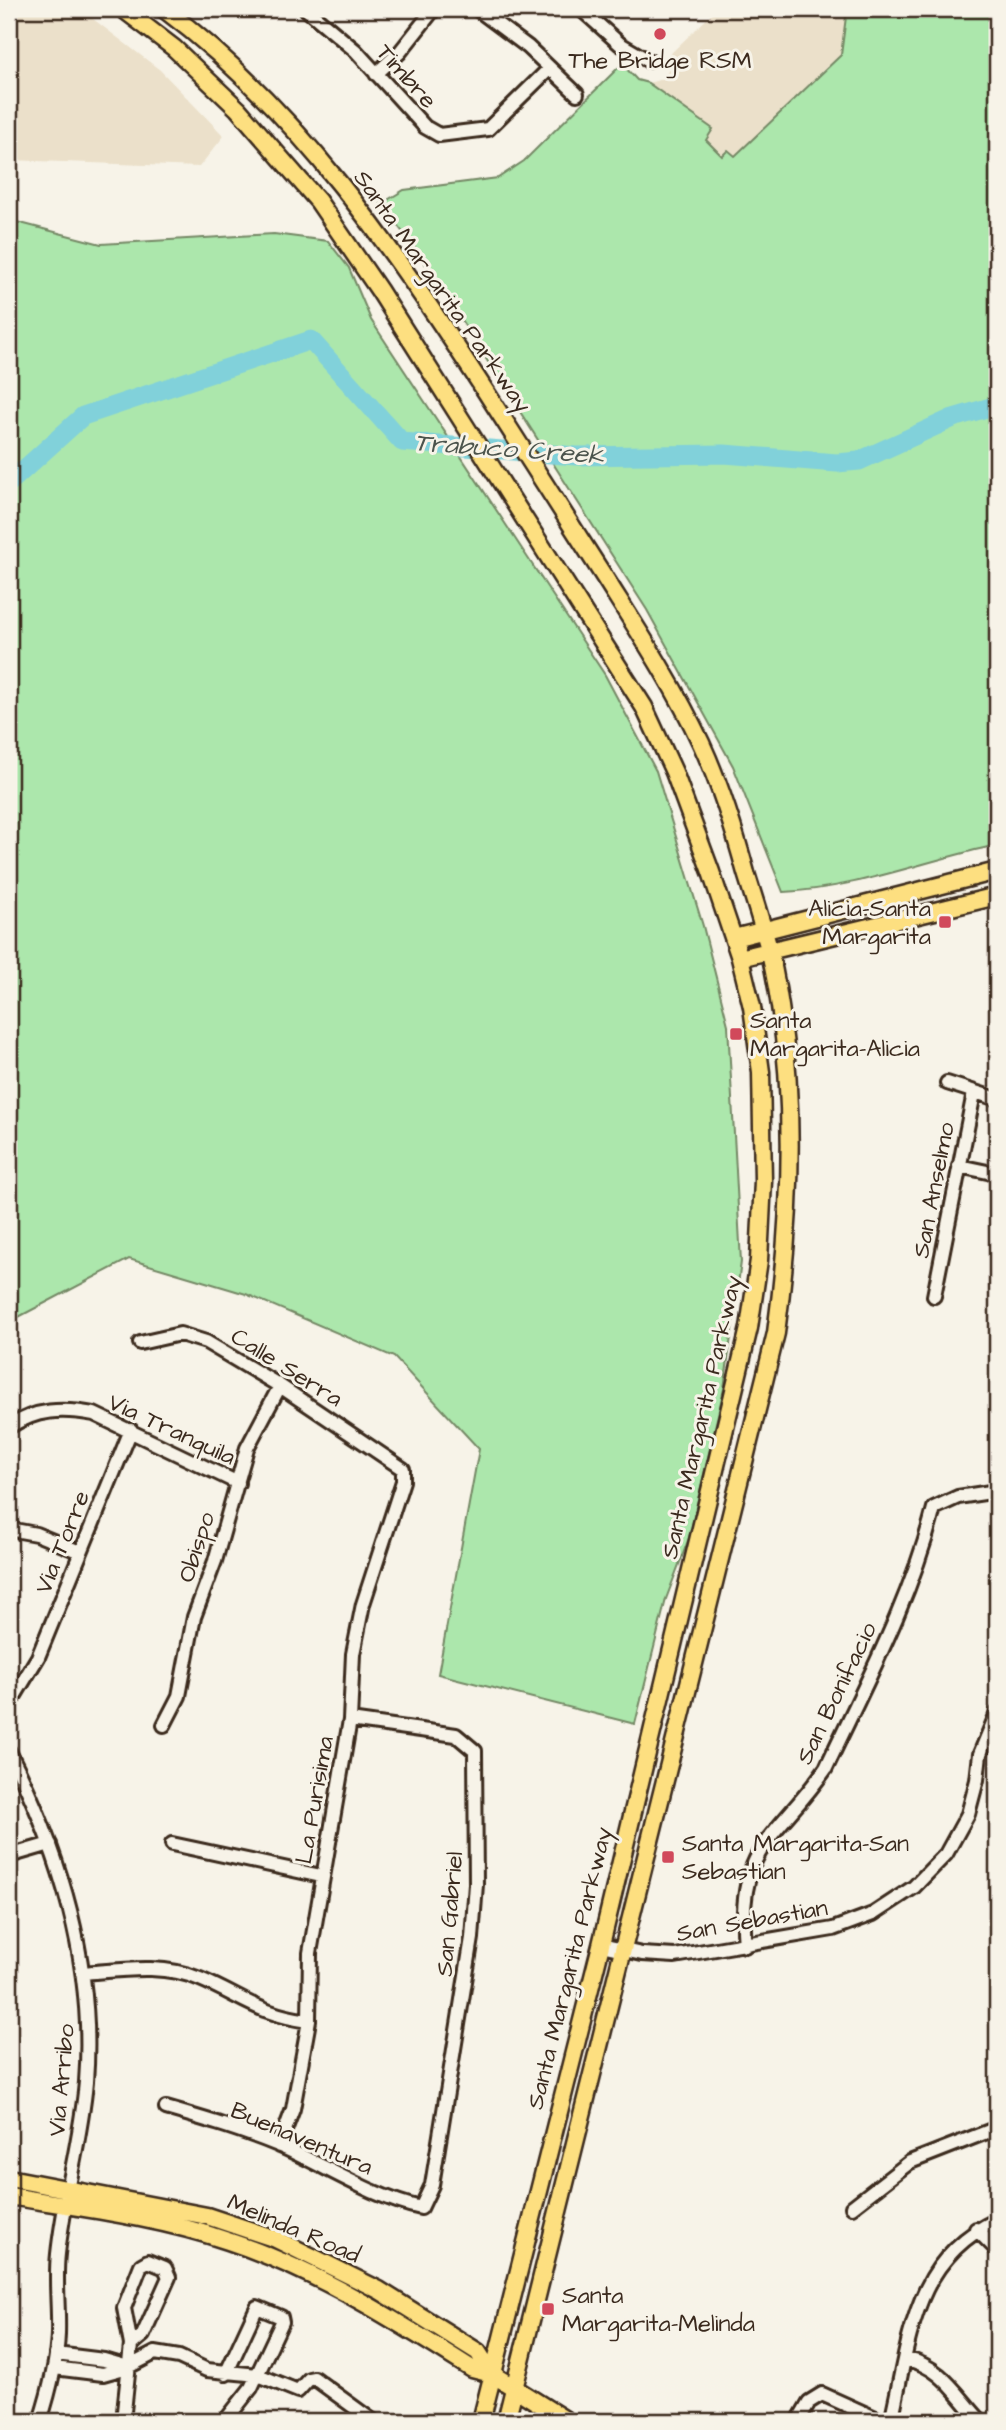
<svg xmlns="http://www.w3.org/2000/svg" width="1006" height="2430" font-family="'Architects Daughter',sans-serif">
<rect width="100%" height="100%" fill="#f7f3e8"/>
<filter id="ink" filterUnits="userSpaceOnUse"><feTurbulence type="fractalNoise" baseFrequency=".0143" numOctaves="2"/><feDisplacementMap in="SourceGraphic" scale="14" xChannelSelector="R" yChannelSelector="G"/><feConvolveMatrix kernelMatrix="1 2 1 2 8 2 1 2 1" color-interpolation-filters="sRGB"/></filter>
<g filter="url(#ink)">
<path fill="#ebe0ca" d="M 9,9 L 80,9 L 160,70 L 224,136 L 199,167 L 9,160 Z
M 717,9 L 847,9 L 841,54 L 735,156 L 722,156 L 706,139 L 713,129 L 648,83 L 663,79 L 670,68 L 669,55 Z"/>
<path fill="#ace7ac" stroke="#748865" stroke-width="2" d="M 847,9 L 997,9 L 997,845 C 926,860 856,889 783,892 L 733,766 L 647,610 L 415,248 L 381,204 L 404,190 L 498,178 L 524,161 L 622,64 L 637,80 L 648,83 L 713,129 L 706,140 L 722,156 L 728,150 L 735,156 L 841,55 Z
M 9,220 L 101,244 L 274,234 L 328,241 L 349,268 L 371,320 L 605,675 L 656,771 L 703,926 L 728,1025 L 741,1262 L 724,1389 L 689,1538 L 666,1599 L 635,1724 L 438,1674 L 479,1449 L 394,1357 L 246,1294 L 129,1259 L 9,1322 Z"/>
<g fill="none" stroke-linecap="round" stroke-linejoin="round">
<path stroke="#81d1da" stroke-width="19" d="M 9,483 L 83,416 L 311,340 L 402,442 L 576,456 L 724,454 L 837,463 L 859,461 L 953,418 L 997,405"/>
<g stroke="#3b2a1e" stroke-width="18">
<path id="minor" d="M 306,9 L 356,51 L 425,127 L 439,135 L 488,129 L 550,68
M 477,9 L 528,47 L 577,94
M 581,9 L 620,44 L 649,61
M 376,74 L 400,52 L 434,9
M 947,1083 L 997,1099
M 959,1166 L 997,1174
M 934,1296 L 974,1093
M 140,1343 L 180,1334 L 206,1342 L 280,1386 L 403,1469 L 403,1481 L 363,1604 L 353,1654 L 350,1720 L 310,1953 L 309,2021 L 293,2109 L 279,2146
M 9,1427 C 36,1409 62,1408 94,1414 L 238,1483
M 9,1529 L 36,1534 L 80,1552
M 9,1705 L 38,1657 L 131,1430
M 164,1725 L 179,1696 L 194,1617 L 215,1561 L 247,1448 L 280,1386
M 9,1751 C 60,1852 95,1967 86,2082 C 81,2140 64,2196 58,2254 C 55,2281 59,2307 58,2334 C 57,2364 49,2393 40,2421
M 172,1844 L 321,1876
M 9,1856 L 50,1844
M 601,1945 L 642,1954 L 675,1956 L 833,1929 L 873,1914 L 914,1887 L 946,1854 L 968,1814 L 977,1780 L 980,1754 L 997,1713
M 745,1946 C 736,1845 776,1840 826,1768 C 866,1683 911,1599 934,1508 L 958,1497 L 997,1491
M 84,1973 C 122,1970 163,1963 200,1979 C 243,1997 260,2015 309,2021
M 166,2108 C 204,2119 242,2130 278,2145 C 326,2166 370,2196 421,2208 L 432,2185 L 472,1938 L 476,1884 L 475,1751 L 456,1735 L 350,1720
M 852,2207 L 910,2162 L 997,2128
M 976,2229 L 997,2250
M 56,2354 L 104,2360 L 128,2367
M 906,2359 C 942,2366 957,2396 981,2421
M 54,2368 L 103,2374 L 128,2367 L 155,2353 L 179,2357 L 207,2370 L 258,2375 L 298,2391 L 309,2379 L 314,2378 L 373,2421
M 123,2421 L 131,2345 L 124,2308 L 141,2265 L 148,2261 L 165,2268 L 169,2277 L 143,2335 L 131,2345
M 225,2421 L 251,2388 L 282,2322 L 281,2317 L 257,2307 L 226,2374
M 798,2421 L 809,2402 L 822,2394 L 882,2421
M 891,2421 C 910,2339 913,2259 997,2220"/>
</g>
<g stroke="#3b2a1e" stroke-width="21">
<path id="major" d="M 123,9 L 174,48 L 238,109 L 318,201 L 379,290 L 644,707 L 674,772 L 711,872 L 740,958 L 752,1007 L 761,1072 L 763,1181 L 759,1260 L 749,1328 L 601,1945 L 481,2421
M 164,9 C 300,111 394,251 486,392 C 526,454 566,516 605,578 C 639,632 674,685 701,743 C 720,784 734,829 746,873 C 754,899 763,926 770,953 C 798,1076 793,1208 776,1333 L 506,2421
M 734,938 L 997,871
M 740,958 L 997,896
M 9,2178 L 207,2216 L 276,2239 L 379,2290 L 478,2352 L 492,2374
M 9,2196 C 82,2208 157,2217 228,2241 C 316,2270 395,2320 472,2369 L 492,2374 L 567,2421"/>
</g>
<use href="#minor" stroke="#f7f3e8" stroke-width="12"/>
<use href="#major" stroke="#fddf80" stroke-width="16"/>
</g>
</g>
<g fill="#d1495b" stroke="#f7f3e8" stroke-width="2.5">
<circle cx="660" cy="34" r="7"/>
<rect x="938" y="915" width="14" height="14" rx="3.5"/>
<rect x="729" y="1027" width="14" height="14" rx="3.5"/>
<rect x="661" y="1850" width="14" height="14" rx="3.5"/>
<rect x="541" y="2302" width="14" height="14" rx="3.5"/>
</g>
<g text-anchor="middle" stroke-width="6" stroke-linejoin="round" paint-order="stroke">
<g font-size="24" fill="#3b2a1e" stroke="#f7f3e8" text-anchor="start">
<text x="660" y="68" text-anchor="middle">The Bridge RSM</text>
<text x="931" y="916" text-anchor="end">Alicia-Santa<tspan x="931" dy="28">Margarita</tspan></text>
<text x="750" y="1028">Santa<tspan x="750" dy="28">Margarita-Alicia</tspan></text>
<text x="682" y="1851">Santa Margarita-San<tspan x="682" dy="28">Sebastian</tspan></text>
<text x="562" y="2303">Santa<tspan x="562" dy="28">Margarita-Melinda</tspan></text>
</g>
<g font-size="24" fill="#3b2a1e" stroke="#f7f3e8">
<text transform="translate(407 76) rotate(48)" y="8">Timbre</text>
<text transform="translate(443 291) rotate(55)" y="8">Santa Margarita Parkway</text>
<text transform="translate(933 1190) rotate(-79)" y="8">San Anselmo</text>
<text transform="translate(287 1367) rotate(32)" y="8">Calle Serra</text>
<text transform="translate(701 1417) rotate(-77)" y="8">Santa Margarita Parkway</text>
<text transform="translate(172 1429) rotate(25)" y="8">Via Tranquila</text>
<text transform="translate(62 1542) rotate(-68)" y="8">Via Torre</text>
<text transform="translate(196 1547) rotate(-72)" y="8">Obispo</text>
<text transform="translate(836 1693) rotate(-64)" y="8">San Bonifacio</text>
<text transform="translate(314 1800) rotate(-80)" y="8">La Purisima</text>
<text transform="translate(449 1914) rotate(-85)" y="8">San Gabriel</text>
<text transform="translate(752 1920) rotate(-10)" y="8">San Sebastian</text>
<text transform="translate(569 1968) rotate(-76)" y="8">Santa Margarita Parkway</text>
<text transform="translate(61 2080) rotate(-85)" y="8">Via Arribo</text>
<text transform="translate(302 2138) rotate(23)" y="8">Buenaventura</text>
<text transform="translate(294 2228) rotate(23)" y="8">Melinda Road</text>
</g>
<g font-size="26" font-style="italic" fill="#4c544d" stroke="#f7f3e8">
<text transform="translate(509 448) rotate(4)" y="9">Trabuco Creek</text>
</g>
</g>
<rect width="1006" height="2430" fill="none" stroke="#f7f3e8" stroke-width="35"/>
<rect x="18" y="18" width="971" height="2395" fill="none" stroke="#3b2a1e" stroke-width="2.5" filter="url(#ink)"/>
</svg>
